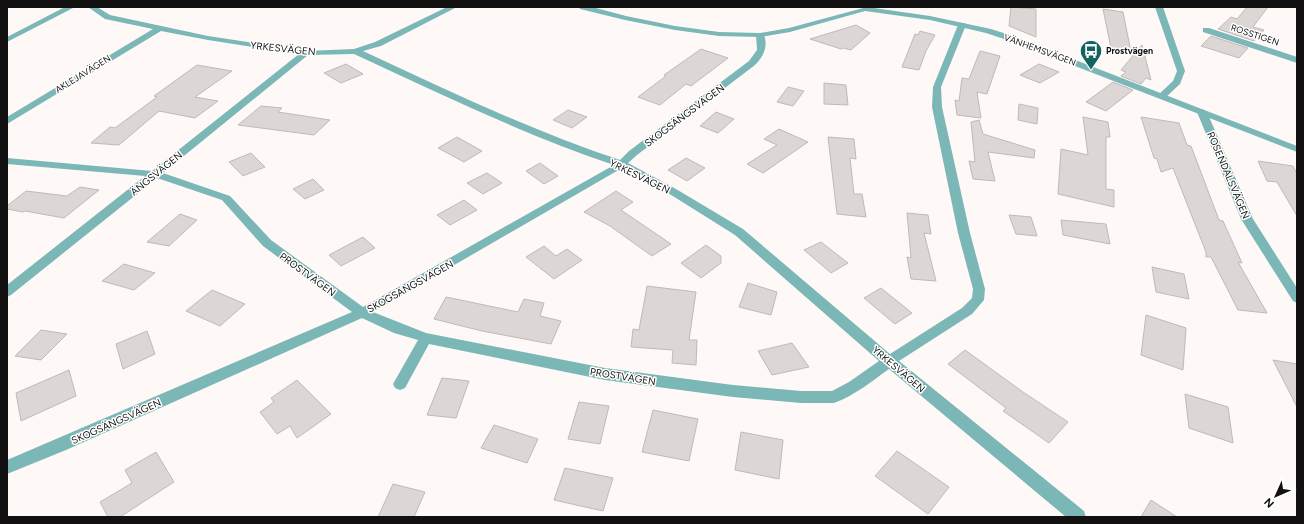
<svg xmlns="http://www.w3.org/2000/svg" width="1304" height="524" font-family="Figtree,sans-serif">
<rect width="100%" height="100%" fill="#fef9f7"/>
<path fill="#dcd7d5" stroke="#bfbab8" d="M 1011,7 L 1036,9 L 1036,37 L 1009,26 Z
M 1247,7 L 1268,7 L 1253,27 L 1264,30 L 1254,41 L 1218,29 L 1231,17 L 1237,19 Z
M 1103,9 L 1123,12 L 1131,52 L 1111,48 Z
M 856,25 L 870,33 L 851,50 L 843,48 L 841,49 L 810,39 Z
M 920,31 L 935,35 L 926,51 L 919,70 L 902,67 L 915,34 L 918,35 Z
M 1211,36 L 1248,48 L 1239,58 L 1201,46 Z
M 1142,45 L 1151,80 L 1146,78 L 1141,84 L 1121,76 L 1126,72 L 1121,70 Z
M 701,49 L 728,58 L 691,86 L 686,84 L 660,105 L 638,97 L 666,76 L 664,75 Z
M 980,51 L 1000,56 L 987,94 L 977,92 L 981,118 L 957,115 L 955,100 L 959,101 L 962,78 L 969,79 Z
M 346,64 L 363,74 L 341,83 L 324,73 Z
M 1039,64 L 1059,72 L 1040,83 L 1020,75 Z
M 197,65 L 232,71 L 195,97 L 218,101 L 195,118 L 159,111 L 119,145 L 91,143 L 110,127 L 115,128 L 157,97 L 154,96 Z
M 1113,82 L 1133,90 L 1106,111 L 1086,102 Z
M 824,83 L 846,85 L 848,105 L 824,104 Z
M 788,87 L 804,91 L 793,106 L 777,102 Z
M 1019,104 L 1038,108 L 1037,124 L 1018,120 Z
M 261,106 L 282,108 L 278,112 L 330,120 L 314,135 L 238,125 Z
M 568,110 L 587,117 L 572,128 L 553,120 Z
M 716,112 L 734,119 L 718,133 L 700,126 Z
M 1083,117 L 1108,122 L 1110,137 L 1106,137 L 1106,189 L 1114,190 L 1114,207 L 1058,194 L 1061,149 L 1088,155 Z
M 1141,117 L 1179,123 L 1187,145 L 1191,146 L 1219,220 L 1223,221 L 1242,263 L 1238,262 L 1267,313 L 1238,310 L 1211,257 L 1206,257 L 1206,252 L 1173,168 L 1161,172 L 1157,159 L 1154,158 Z
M 979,120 L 983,134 L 1035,150 L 1034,158 L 988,152 L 995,181 L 973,179 L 969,161 L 975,162 L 971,122 Z
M 779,129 L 808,142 L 763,173 L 747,164 L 777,145 L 764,139 Z
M 457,137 L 482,151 L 464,162 L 438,148 Z
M 828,137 L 854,139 L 856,159 L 850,158 L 854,194 L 862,194 L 866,217 L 837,214 Z
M 251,153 L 265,167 L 243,176 L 229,162 Z
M 686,158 L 705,168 L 687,181 L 668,170 Z
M 1258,161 L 1293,166 L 1297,174 L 1297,216 L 1277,182 L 1267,181 Z
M 540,163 L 558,176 L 544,184 L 526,171 Z
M 487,173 L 502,183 L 483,194 L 467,183 Z
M 313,179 L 324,190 L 305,199 L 293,189 Z
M 80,187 L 99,190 L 64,218 L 25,211 L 23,212 L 7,209 L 7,206 L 26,191 L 67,196 Z
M 616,191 L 633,202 L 621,210 L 671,244 L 652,256 L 610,226 L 584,212 Z
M 464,200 L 477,210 L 450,225 L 437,215 Z
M 907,213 L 928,215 L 931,234 L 924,233 L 936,281 L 911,279 L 907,257 L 911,258 Z
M 180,214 L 197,220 L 169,246 L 147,242 Z
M 1009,215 L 1031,217 L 1037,236 L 1016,234 Z
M 1061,220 L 1106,224 L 1110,244 L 1063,235 Z
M 363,237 L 375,248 L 341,266 L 329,255 Z
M 821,242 L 848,263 L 831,273 L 804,250 Z
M 706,245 L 721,256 L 721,263 L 701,278 L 681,263 Z
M 544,246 L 556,256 L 567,249 L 582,260 L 554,279 L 526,257 Z
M 124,264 L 155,273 L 134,290 L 102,281 Z
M 1152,267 L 1184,274 L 1189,299 L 1156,292 Z
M 748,283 L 777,292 L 771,315 L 739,307 Z
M 647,286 L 696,292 L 689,340 L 697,340 L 696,365 L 672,363 L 673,350 L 631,347 L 633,329 L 639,330 Z
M 881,288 L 912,313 L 895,324 L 864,298 Z
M 212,290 L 245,304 L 220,326 L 186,311 Z
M 446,297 L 518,312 L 524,299 L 544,303 L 540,316 L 561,321 L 551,344 L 482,331 L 434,319 Z
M 1146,315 L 1186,328 L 1183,370 L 1141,355 Z
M 41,330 L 67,334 L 41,360 L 15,356 Z
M 147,331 L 155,354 L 123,369 L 116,344 Z
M 792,343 L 809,367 L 772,375 L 758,351 Z
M 965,350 L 1023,392 L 1068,422 L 1049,443 L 1003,411 L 1006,408 L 948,364 Z
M 1273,360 L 1297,364 L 1297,407 Z
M 69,370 L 76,396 L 21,421 L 16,393 Z
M 442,378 L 469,381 L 456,418 L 427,415 Z
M 297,380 L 331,414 L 297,438 L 290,426 L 277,434 L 260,412 L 274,402 L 271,398 Z
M 1185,394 L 1228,407 L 1233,443 L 1189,428 Z
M 579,402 L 609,406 L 600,444 L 568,439 Z
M 653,410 L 698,419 L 689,461 L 642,452 Z
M 494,425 L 538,439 L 527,463 L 481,448 Z
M 741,432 L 783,440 L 779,479 L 735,470 Z
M 897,451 L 949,487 L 928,514 L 875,476 Z
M 156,452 L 174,482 L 120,517 L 108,517 L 100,502 L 132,483 L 125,470 Z
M 565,468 L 613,478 L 603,511 L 554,500 Z
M 393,484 L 425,492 L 414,517 L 378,517 Z
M 1151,500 L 1177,517 L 1141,517 Z"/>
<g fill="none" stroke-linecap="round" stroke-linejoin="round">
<path fill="#7bb7b6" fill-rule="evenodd" d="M 65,7 L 75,7 L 7,42 L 7,37 Z
M 88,7 L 97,7 L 110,15 L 208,36 L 306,51 L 354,49 L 375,42 L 447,7 L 457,7 L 381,46 L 363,51 C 447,90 532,131 620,160 L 629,151 L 749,61 L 757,50 L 756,35 L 760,33 L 763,33 C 769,45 764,56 755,65 L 637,155 L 628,163 L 676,189 L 743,229 L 890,354 L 962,308 L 972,298 L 973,289 L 958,233 L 932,107 L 933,87 L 958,25 L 962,23 L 965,23 L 966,25 L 941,87 L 942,107 L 970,233 L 985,289 L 984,300 L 972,314 L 899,361 L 1084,511 L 1086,517 L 1066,517 L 889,369 C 872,381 854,396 834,403 L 801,403 L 733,397 L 605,380 L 429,344 L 405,388 L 400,390 L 395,388 L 393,384 L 418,340 L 394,333 L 362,318 L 66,450 L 7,474 L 7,460 L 352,312 L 263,246 L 222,200 L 157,178 L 11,295 L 7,297 L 7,285 L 145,176 L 7,164 L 7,158 L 152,171 L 299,54 L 208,40 L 161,31 L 7,124 L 7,117 L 153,29 L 105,19 ZM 354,54 C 439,93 524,135 614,165 L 363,307 L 271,240 L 230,196 L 163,173 L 308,55 ZM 622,168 L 668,193 L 735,235 L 879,361 L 849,382 L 832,391 L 801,391 L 733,385 L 605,368 L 426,333 L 373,312 Z
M 1155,7 L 1163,7 L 1185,71 L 1180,84 L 1165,98 L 1162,99 L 1157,96 L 1173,81 L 1177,71 Z
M 1203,28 L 1209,28 L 1297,57 L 1297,63 L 1203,32 Z
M 1202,109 L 1207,112 L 1253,219 L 1297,288 L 1297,303 L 1293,301 L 1241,219 L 1197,112 Z"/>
<path fill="#7bb7b6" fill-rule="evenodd" d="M 579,7 L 592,7 L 626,16 L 675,26 L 719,32 L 760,33 L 789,28 L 867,7 L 930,16 L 991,29 L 1016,37 L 1297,146 L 1297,152 L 1010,41 L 986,33 L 930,20 L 865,11 L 790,32 L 760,37 L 719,36 L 675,30 L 625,20 L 580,9 Z"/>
</g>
<defs>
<g id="bus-pin" transform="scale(1.15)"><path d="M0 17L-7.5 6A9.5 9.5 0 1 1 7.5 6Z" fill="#136363" stroke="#fff"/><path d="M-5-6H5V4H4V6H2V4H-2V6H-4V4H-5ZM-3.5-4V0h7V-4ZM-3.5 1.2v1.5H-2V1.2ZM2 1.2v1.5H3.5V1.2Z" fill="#fff"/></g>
</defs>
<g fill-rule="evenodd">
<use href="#bus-pin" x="1091" y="51"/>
</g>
<g text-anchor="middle" stroke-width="3" stroke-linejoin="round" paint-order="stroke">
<g font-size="9" fill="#121010" stroke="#fff">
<text transform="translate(1255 35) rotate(18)" y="3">ROSSTIGEN</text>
<text transform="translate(1040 50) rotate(20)" y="3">VÄNHEMSVÄGEN</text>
<text transform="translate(83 74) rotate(-32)" y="3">AKLEJAVÄGEN</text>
</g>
<g font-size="9" font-weight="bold" fill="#121010" stroke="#fff" text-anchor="start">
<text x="1106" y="54">Prostvägen</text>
</g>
<g font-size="10" fill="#121010" stroke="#fff">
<text transform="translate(283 48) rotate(6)" y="4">YRKESVÄGEN</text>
<text transform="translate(684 115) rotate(-37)" y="4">SKOGSÄNGSVÄGEN</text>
<text transform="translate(156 173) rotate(-39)" y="4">ÄNGSVÄGEN</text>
<text transform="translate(1229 175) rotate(67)" y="4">ROSENDALSVÄGEN</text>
<text transform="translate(640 176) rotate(26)" y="4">YRKESVÄGEN</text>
<text transform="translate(308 274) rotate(36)" y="4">PROSTVÄGEN</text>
<text transform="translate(410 286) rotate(-29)" y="4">SKOGSÄNGSVÄGEN</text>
<text transform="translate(899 369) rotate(40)" y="4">YRKESVÄGEN</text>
<text transform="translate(623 376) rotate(9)" y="4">PROSTVÄGEN</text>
<text transform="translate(116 421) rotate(-24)" y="4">SKOGSÄNGSVÄGEN</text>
</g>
</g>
<rect width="1304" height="524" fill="none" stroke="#121010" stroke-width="16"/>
<g transform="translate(1276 496) rotate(225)" stroke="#ffffff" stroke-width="3" paint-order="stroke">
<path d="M0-3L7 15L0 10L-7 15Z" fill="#121010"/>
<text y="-6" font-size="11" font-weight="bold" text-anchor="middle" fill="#121010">N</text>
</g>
</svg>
